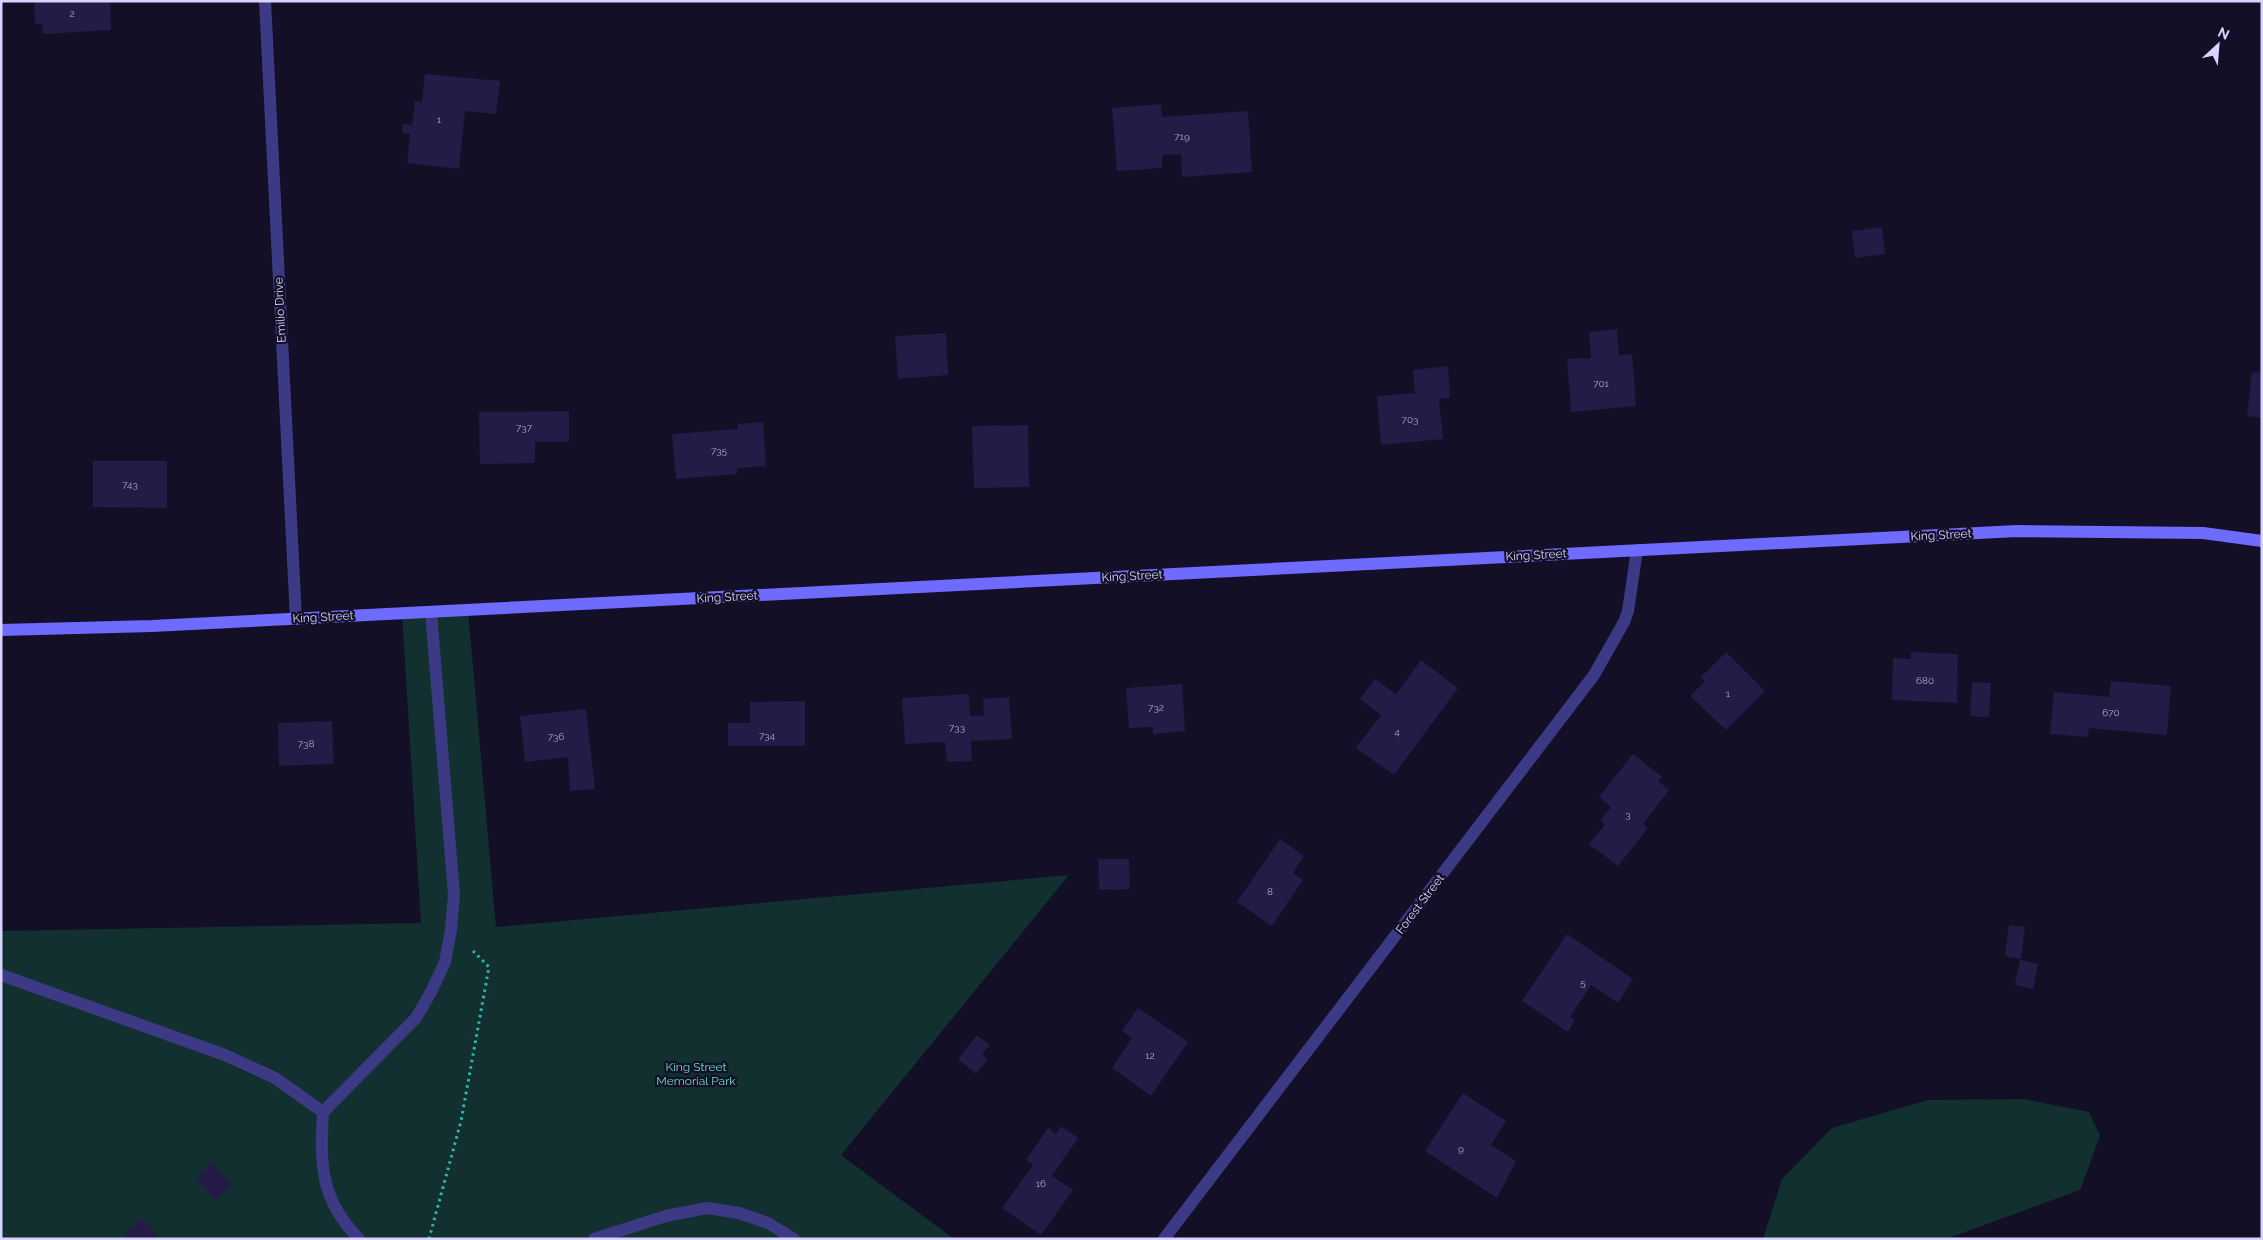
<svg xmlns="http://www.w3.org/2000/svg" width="2263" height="1240" font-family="Raleway,sans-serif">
<rect width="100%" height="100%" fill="#130f26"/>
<path fill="#12302f" d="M 468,610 L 496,927 L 1069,875 L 841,1155 L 954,1239 L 1,1239 L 1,931 L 421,923 L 402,613 Z
M 2023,1099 L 2089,1112 L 2100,1136 L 2080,1190 L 1946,1239 L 1763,1239 L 1782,1179 L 1832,1128 L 1928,1100 Z"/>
<path fill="#241b47" d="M 34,1 L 110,1 L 111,30 L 43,34 L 42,24 L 35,24 Z
M 425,74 L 500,81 L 496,114 L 465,111 L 459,169 L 407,163 L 410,134 L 402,133 L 403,124 L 412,125 L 415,101 L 422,102 Z
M 1161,104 L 1162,117 L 1248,111 L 1252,172 L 1182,177 L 1181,154 L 1162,155 L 1162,168 L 1117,171 L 1112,108 Z
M 1882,227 L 1885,254 L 1855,258 L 1852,231 Z
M 1617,329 L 1619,355 L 1632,354 L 1636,406 L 1571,412 L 1567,359 L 1591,358 L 1589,332 Z
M 946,333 L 948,375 L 898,379 L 895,336 Z
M 1448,366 L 1450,398 L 1439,399 L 1443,439 L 1381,445 L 1377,396 L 1415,393 L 1413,370 Z
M 2252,372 L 2262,373 L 2262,418 L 2247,416 Z
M 569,411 L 569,442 L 535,442 L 535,463 L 480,464 L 479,412 Z
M 763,422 L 766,466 L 737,468 L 737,474 L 676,479 L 672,434 L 738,429 L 737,424 Z
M 1028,425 L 1029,487 L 974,488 L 972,426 Z
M 93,461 L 167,461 L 167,508 L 93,507 Z
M 1726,652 L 1765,691 L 1726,730 L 1690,696 L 1705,681 L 1701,677 Z
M 1911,652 L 1958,654 L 1957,703 L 1892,700 L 1893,658 L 1911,659 Z
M 1421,660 L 1458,688 L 1394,775 L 1356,748 L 1381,715 L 1360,699 L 1375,679 L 1396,694 Z
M 2111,681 L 2171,686 L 2167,735 L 2089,728 L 2088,737 L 2050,734 L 2054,692 L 2109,697 Z
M 1972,682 L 1991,683 L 1989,717 L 1970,716 Z
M 1182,684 L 1185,731 L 1153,734 L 1153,727 L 1129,728 L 1126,688 Z
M 969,694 L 970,716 L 984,716 L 983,699 L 1009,697 L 1012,739 L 971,741 L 972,761 L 947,762 L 945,742 L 905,744 L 902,698 Z
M 805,701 L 805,746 L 728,746 L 728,723 L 750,723 L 750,702 Z
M 586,709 L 595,789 L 570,791 L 568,757 L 525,762 L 520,716 Z
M 332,721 L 334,764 L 279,766 L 278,723 Z
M 1633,754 L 1662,777 L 1658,781 L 1669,790 L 1643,824 L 1648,828 L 1618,866 L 1589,844 L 1605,825 L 1600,821 L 1611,807 L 1599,797 Z
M 1280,839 L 1304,856 L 1293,873 L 1303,880 L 1272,926 L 1237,902 Z
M 1098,859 L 1129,859 L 1130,889 L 1099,890 Z
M 2009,925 L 2025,927 L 2021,959 L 2005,956 Z
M 1567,934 L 1633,979 L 1618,1003 L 1591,985 L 1570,1017 L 1575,1020 L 1568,1032 L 1522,1001 Z
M 2020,960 L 2038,964 L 2033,989 L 2015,985 Z
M 1138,1008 L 1188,1042 L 1151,1096 L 1112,1068 L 1132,1038 L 1122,1031 Z
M 977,1035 L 990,1045 L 982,1054 L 988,1059 L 976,1074 L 958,1059 Z
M 1463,1093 L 1506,1121 L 1491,1145 L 1516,1161 L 1497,1198 L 1425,1151 Z
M 1061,1126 L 1078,1138 L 1052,1176 L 1073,1190 L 1041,1235 L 1002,1208 L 1033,1165 L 1026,1160 L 1048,1128 L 1056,1134 Z
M 212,1163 L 232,1185 L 216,1200 L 196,1178 Z
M 143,1218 L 159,1239 L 128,1239 L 124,1232 Z"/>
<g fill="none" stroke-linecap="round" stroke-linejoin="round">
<path stroke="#2fb8b0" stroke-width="3" stroke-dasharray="2.5 4" stroke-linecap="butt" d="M 429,1239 L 461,1121 L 489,967 L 473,951"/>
<path stroke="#3d3a85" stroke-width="12" d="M 1,975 L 225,1055 L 275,1078 L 323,1112 C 320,1165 320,1199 359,1239
M 323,1112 L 416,1018 L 431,992 L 445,962 L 451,930 L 454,895 L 431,612
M 594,1239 L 666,1216 L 707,1208 L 739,1213 L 768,1223 L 794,1239"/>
<path stroke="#3d3a85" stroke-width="12" d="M 265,1 L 296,619
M 1164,1239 L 1594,675 L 1624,622 L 1628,611 L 1637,550"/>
<path stroke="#6f6bff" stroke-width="12" d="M 1,630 L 152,626 L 2017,531 L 2203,533 L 2262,541"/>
</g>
<g text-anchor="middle" stroke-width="4.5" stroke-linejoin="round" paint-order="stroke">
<g font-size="10" fill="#aca6d1">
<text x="72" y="17">2</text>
<text x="439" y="123">1</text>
<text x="1182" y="140">719</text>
<text x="1601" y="387">701</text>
<text x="1410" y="423">703</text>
<text x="524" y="431">737</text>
<text x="719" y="454">735</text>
<text x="130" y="488">743</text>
<text x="1925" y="684">680</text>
<text x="1728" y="697">1</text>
<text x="1156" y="711">732</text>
<text x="2111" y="716">670</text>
<text x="957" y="731">733</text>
<text x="1397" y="735">4</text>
<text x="767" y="739">734</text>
<text x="556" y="740">736</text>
<text x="306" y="747">738</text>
<text x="1628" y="818">3</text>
<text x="1270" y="895">8</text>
<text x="1583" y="986">5</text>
<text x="1150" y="1059">12</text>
<text x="1461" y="1152">9</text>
<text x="1041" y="1187">16</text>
</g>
<g font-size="12" fill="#d9d4ff" stroke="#130f26">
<text transform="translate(280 310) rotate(-93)" y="4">Emilio Drive</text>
<text transform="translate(1941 535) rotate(-3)" y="4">King Street</text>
<text transform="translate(1536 555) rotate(-3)" y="4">King Street</text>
<text transform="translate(1132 576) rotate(-3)" y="4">King Street</text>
<text transform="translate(727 597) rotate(-3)" y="4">King Street</text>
<text transform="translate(323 617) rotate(-3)" y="4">King Street</text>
<text transform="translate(1420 904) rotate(-53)" y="4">Forest Street</text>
</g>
<g font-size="12" fill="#5fe0c0" stroke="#130f26">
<text x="696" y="1071">King Street<tspan x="696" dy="14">Memorial Park</tspan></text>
</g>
</g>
<rect width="2263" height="1240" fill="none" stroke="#d9d4ff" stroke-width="5"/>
<g transform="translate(2218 45) rotate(26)" stroke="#130f26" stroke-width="4" paint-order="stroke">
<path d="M0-4L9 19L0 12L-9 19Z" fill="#d9d4ff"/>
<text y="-8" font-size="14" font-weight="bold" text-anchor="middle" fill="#d9d4ff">N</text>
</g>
</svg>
